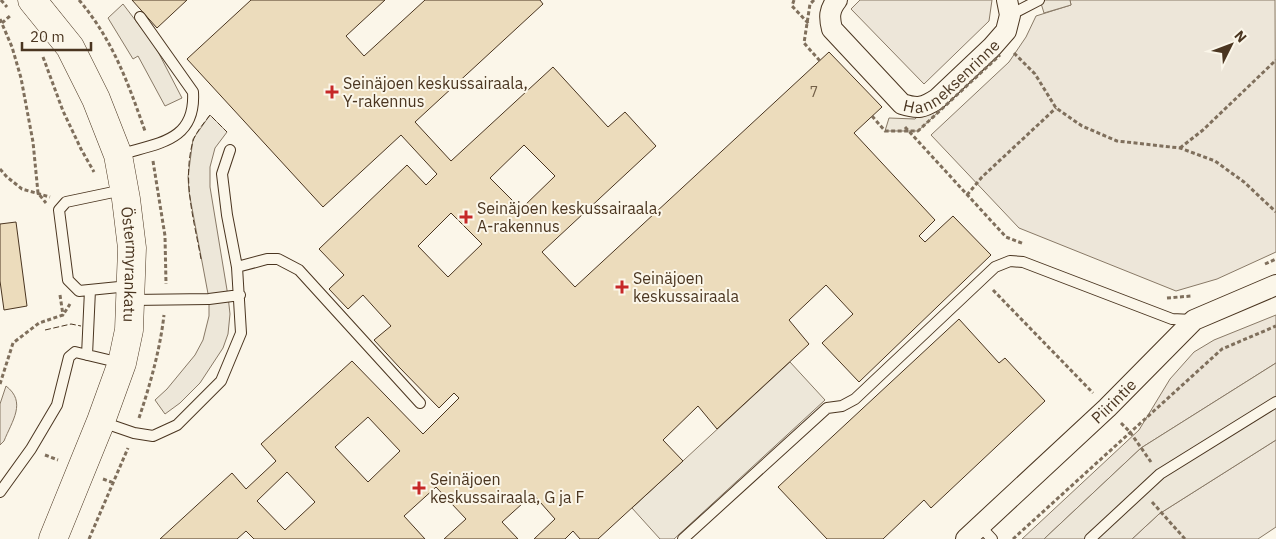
<svg xmlns="http://www.w3.org/2000/svg" width="1276" height="539" font-family="'IBM Plex Sans',sans-serif">
<rect width="100%" height="100%" fill="#fbf6e9"/>
<path fill="#ede6d9" stroke="#887966" d="M 860,0 L 992,0 L 989,21 L 924,84 L 851,9 Z
M 1070,0 L 1275,0 L 1276,252 L 1217,279 L 1176,291 L 1019,228 L 931,135 L 1009,62 L 1026,37 L 1036,16 L 1071,5 Z
M 1276,315 L 1276,363 L 1141,448 L 1044,539 L 1022,539 L 1139,430 L 1170,379 L 1194,352 L 1214,340 Z
M 6,386 C 27,402 12,421 4,441 L 0,445 L 0,404 Z
M 1276,440 L 1276,527 L 1258,539 L 1132,539 L 1159,514 Z"/>
<path fill="#ede7d9" stroke="#887966" d="M 1040,0 L 1070,0 L 1071,5 L 1044,13 Z
M 123,4 L 155,46 L 182,98 L 165,106 L 138,56 L 133,59 L 108,18 Z
M 992,47 L 1000,55 L 918,131 L 885,131 L 889,118 L 915,119 Z
M 210,115 L 227,132 L 215,148 L 210,167 L 210,187 L 228,296 L 230,314 L 228,334 L 223,348 L 200,383 L 180,403 L 165,414 L 155,400 L 167,389 L 195,355 L 203,340 L 209,316 L 209,299 L 189,192 L 188,177 L 193,139 Z
M 790,362 L 825,400 L 674,539 L 660,539 L 632,508 Z
M 1276,363 L 1276,440 L 1159,514 L 1132,539 L 1044,539 L 1141,448 Z"/>
<path fill="#ecdcbc" stroke="#4a3520" fill-rule="evenodd" d="M 132,0 L 187,0 L 157,28 Z
M 251,0 L 385,0 L 346,36 L 364,56 L 425,0 L 540,0 L 543,4 L 415,122 L 451,161 L 553,67 L 608,127 L 625,112 L 656,146 L 542,252 L 575,287 L 829,52 L 882,107 L 854,133 L 935,220 L 919,236 L 925,242 L 953,216 L 991,255 L 859,382 L 822,343 L 853,314 L 826,285 L 789,320 L 809,344 L 717,429 L 698,406 L 663,440 L 683,461 L 598,539 L 580,539 L 573,531 L 565,539 L 534,539 L 555,519 L 533,494 L 502,522 L 518,539 L 444,539 L 466,519 L 436,487 L 404,516 L 425,539 L 254,539 L 246,531 L 237,539 L 160,539 L 232,473 L 246,489 L 276,461 L 261,444 L 352,361 L 423,434 L 459,398 L 454,393 L 439,408 L 399,367 L 374,340 L 391,326 L 363,295 L 348,309 L 329,289 L 344,275 L 319,249 L 407,165 L 426,185 L 437,174 L 401,135 L 323,207 L 187,59 ZM 524,145 L 555,176 L 521,209 L 490,178 ZM 451,213 L 482,244 L 448,277 L 418,246 ZM 368,417 L 400,451 L 368,482 L 335,447 ZM 287,472 L 315,502 L 285,530 L 257,501 Z
M 16,222 L 27,306 L 4,310 L 0,281 L 0,224 Z
M 959,319 L 999,363 L 1005,358 L 1045,401 L 931,508 L 924,500 L 883,539 L 827,539 L 778,487 Z"/>
<g fill="none" stroke-linecap="round" stroke-linejoin="round">
<g stroke="#4a3520" stroke-width="12">
<path id="lane" d="M 1010,15 L 1039,0
M 119,155 C 157,143 196,142 193,92 L 140,17
M 123,190 L 66,202 L 59,210 L 68,280 L 79,291 L 129,286
M 237,267 L 267,259 L 278,259 L 299,270 L 420,403
M 132,300 L 209,299 L 240,295
M 87,355 L 90,290
M 102,422 L 134,433 L 153,436 L 177,425 L 221,381 L 241,333 L 237,267 L 227,215 L 222,174 L 230,150
M 0,492 L 31,449 L 57,405 L 69,357 L 75,352 L 121,363
M 980,526 L 992,539
M 683,539 L 827,408 L 842,406 L 855,399 L 995,267 L 1010,261 L 1023,262 L 1172,319 L 1193,320
M 1090,539 L 1160,474 L 1276,402"/>
</g>
<g stroke="#4a3520" stroke-width="22">
<g id="street">
<path id="s1" d="M 837,0 C 829,10 829,17 832,29 L 902,104 C 918,109 923,108 937,99 L 992,47 L 1006,31 L 1010,15 L 1007,0"/>
<path id="s2" d="M 966,539 L 1107,408 L 1194,320 L 1276,285"/>
</g>
</g>
<g stroke="#4a3520" stroke-width="29">
<g id="secondary">
<path id="s3" d="M 32,0 L 70,47 L 96,99 L 118,155 L 126,199 L 132,248 L 129,330 L 122,363 L 101,421 L 53,539"/>
</g>
</g>
<path stroke="#7f6f5c" stroke-width="3" stroke-dasharray="4 2.5" stroke-linecap="butt" d="M 1,0 L 7,7
M 79,0 C 113,40 128,83 145,131
M 794,0 L 792,6 L 809,24
M 0,19 L 12,47 L 21,78 L 33,142 L 38,193 L 46,203
M 2,23 L 11,15
M 1014,53 L 1035,74 L 1056,108 L 1082,126 L 1117,141 L 1180,148 L 1215,161 L 1244,182 L 1276,212
M 43,57 L 63,111 L 81,149 L 94,172
M 905,127 L 1006,237 L 1024,244
M 1180,148 L 1203,130 L 1276,60
M 153,161 L 165,236 L 166,284
M 0,169 L 7,177 L 22,189 L 50,197
M 967,195 L 982,177 L 1056,108
M 1265,264 L 1276,259
M 993,290 L 1093,393
M 60,295 L 63,315
M 1167,298 L 1191,296
M 0,384 L 13,343 L 39,323 L 63,315 L 70,304
M 139,418 C 150,385 160,350 164,315
M 1121,423 L 1130,432 L 1151,462
M 45,455 L 58,460
M 103,479 L 114,483
M 1152,502 L 1185,539
M 89,539 L 128,448
M 1013,539 L 1222,349 L 1276,326"/>
<use href="#lane" stroke="#fbf6e9" stroke-width="10"/>
<use href="#street" stroke="#fbf6e9" stroke-width="20"/>
<use href="#secondary" stroke="#fbf6e9" stroke-width="28"/>
<path stroke="#7f6f5c" stroke-width="3" stroke-dasharray="4 2.5" stroke-linecap="butt" d="M 814,0 L 810,4 L 804,43 L 820,61
M 872,116 L 885,131 L 918,131 L 1000,55"/>
<path stroke="#4a3520" stroke-width="1" stroke-dasharray="6 2.5" stroke-linecap="butt" d="M 201,259 C 194,220 182,180 193,141 C 196,132 204,123 210,115 L 227,132
M 45,330 L 71,324 L 81,326"/>
</g>
<g fill="#c62828" stroke="#fbf6e9" stroke-width="2">
<path d="M329.5 84.5h5v5h5v5h-5v5h-5v-5h-5v-5h5z"/>
<path d="M463.5 209.5h5v5h5v5h-5v5h-5v-5h-5v-5h5z"/>
<path d="M619.5 279.5h5v5h5v5h-5v5h-5v-5h-5v-5h5z"/>
<path d="M416.5 480.5h5v5h5v5h-5v5h-5v-5h-5v-5h5z"/>
</g>
<g text-anchor="middle" stroke-width="4" stroke-linejoin="round" paint-order="stroke">
<g font-size="14" fill="#725f47">
<text x="814" y="97">7</text>
</g>
<g font-size="16" fill="#4a3520" stroke="#fbf6e9">
<text dy="6" stroke="none"><textPath href="#s1" startOffset="194">Hanneksenrinne</textPath></text>
<text dy="6" stroke="none"><textPath href="#s3" startOffset="289">Östermyrankatu</textPath></text>
<text dy="6" stroke="none"><textPath href="#s2" startOffset="202">Piirintie</textPath></text>
</g>
<g font-size="16" fill="#4a3520" stroke="#fbf6e9" text-anchor="start">
<text x="343" y="89">Seinäjoen keskussairaala,<tspan x="343" dy="18">Y-rakennus</tspan></text>
<text x="477" y="214">Seinäjoen keskussairaala,<tspan x="477" dy="18">A-rakennus</tspan></text>
<text x="633" y="284">Seinäjoen<tspan x="633" dy="18">keskussairaala</tspan></text>
<text x="430" y="485">Seinäjoen<tspan x="430" dy="18">keskussairaala, G ja F</tspan></text>
</g>
</g>
<g transform="translate(1231 45) rotate(48)" stroke="#fbf6e9" stroke-width="4" paint-order="stroke">
<path d="M0-4L9 19L0 12L-9 19Z" fill="#4a3520"/>
<text y="-8" font-size="14" font-weight="bold" text-anchor="middle" fill="#4a3520">N</text>
</g>
<path d="M22 42v8h69v-8" fill="none" stroke="#4a3520" stroke-width="2.5"/>
<text x="30" y="42" font-size="15" fill="#4a3520" stroke="#fbf6e9" stroke-width="4" paint-order="stroke">20 m</text>
</svg>
